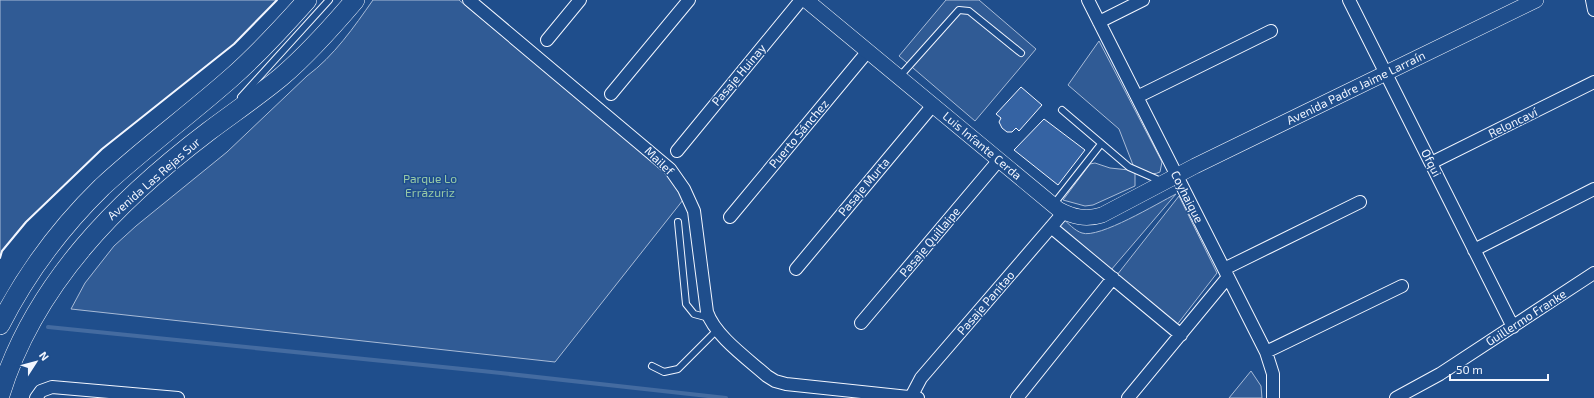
<svg xmlns="http://www.w3.org/2000/svg" width="1594" height="398" font-family="'Exo 2',sans-serif">
<rect width="100%" height="100%" fill="#1f4e8c"/>
<path fill="#305b95" stroke="#a8bbd7" d="M 0,0 L 277,0 L 234,44 L 102,149 L 26,222 L 2,251 L 0,258 Z
M 373,0 L 459,0 L 664,171 L 673,182 L 683,200 L 555,362 L 71,309 L 85,283 L 114,246 L 136,226 L 227,152 L 307,76 C 334,56 354,27 373,0 Z
M 946,0 L 979,0 L 1036,49 L 975,121 L 899,56 Z
M 1099,41 L 1162,162 L 1160,172 C 1150,177 1142,170 1133,165 L 1119,129 L 1068,85 Z
M 1095,163 L 1110,168 L 1129,170 L 1135,173 L 1135,186 L 1093,205 L 1085,206 L 1063,200 L 1090,164 Z
M 1176,194 L 1111,270 L 1055,227 L 1062,218 C 1068,223 1075,231 1082,233 C 1099,239 1158,203 1176,194 Z
M 1179,196 L 1217,273 L 1176,326 L 1117,275 Z
M 1251,371 L 1261,386 L 1262,398 L 1229,398 Z"/>
<g fill="none" stroke-linecap="round" stroke-linejoin="round">
<path stroke="#446ba0" stroke-width="4" d="M 48,327 L 482,371 L 726,398"/>
</g>
<path fill="#3563a3" stroke="#f2f6ff" d="M 1021,87 L 1042,105 L 1019,131 L 1016,128 L 1012,132 L 1007,132 L 1002,128 L 999,122 L 1001,118 L 996,114 Z
M 1044,119 L 1085,150 L 1058,185 L 1014,150 Z"/>
<g fill="none" stroke-linecap="round" stroke-linejoin="round">
<g stroke="#f2f6ff" stroke-width="8">
<path id="service" d="M 900,76 L 959,10 L 969,11 L 1021,53
M 241,97 L 329,0
M 1062,110 L 1129,167 L 1163,182
M 1053,205 L 1101,144
M 678,222 L 686,304 L 694,314 L 709,318
M 652,366 L 664,372 L 678,369 L 717,330"/>
</g>
<g stroke="#f2f6ff" stroke-width="14">
<path id="minor" d="M 469,0 L 670,169 L 684,189 L 694,211 L 707,312 C 715,336 748,359 767,376 L 775,381 L 786,384 L 918,398
M 1088,0 L 1266,352 L 1273,374 L 1273,398
M 1349,0 L 1513,327
M 1592,0 L 1594,10
M 1099,22 L 1143,0
M 547,40 L 580,0
M 611,94 L 689,0
M 1137,97 L 1271,31
M 677,151 L 801,0
M 1431,163 L 1594,82
M 730,217 L 868,51
M 1051,227 L 1181,335
M 1474,250 L 1594,189
M 796,269 L 933,105
M 1224,269 L 1360,202
M 861,323 L 999,160
M 1266,352 L 1402,286
M 911,397 L 921,378 L 1064,212
M 36,398 L 41,391 L 52,387 L 178,398
M 1017,398 L 1113,278
M 1128,398 L 1228,277
M 1396,398 L 1440,374 L 1594,273"/>
</g>
<g stroke="#f2f6ff" stroke-width="16">
<path id="tertiary" d="M 806,0 L 1058,209 C 1073,217 1086,220 1102,215 L 1195,166 L 1536,0"/>
</g>
<g stroke="#f2f6ff" stroke-width="20">
<path id="primary" d="M 0,325 C 26,274 61,227 102,187 C 143,149 189,115 231,78 C 258,54 283,27 307,0
M 0,395 C 34,284 118,200 209,131 C 233,113 258,96 281,77 C 308,54 332,27 355,0"/>
</g>
<use href="#service" stroke="#1f4e8c" stroke-width="6"/>
<use href="#minor" stroke="#1f4e8c" stroke-width="12"/>
<use href="#tertiary" stroke="#1f4e8c" stroke-width="15"/>
<use href="#primary" stroke="#1f4e8c" stroke-width="19"/>
<path stroke="#f2f6ff" stroke-width="2" d="M 0,258 L 2,251 L 26,222 L 102,149 L 234,44 L 277,0"/>
</g>
<g text-anchor="middle" stroke-width="3" stroke-linejoin="round" paint-order="stroke">
<g font-size="12" fill="#f2f6ff" stroke="#1f4e8c">
<text transform="translate(739 75) rotate(-50)" y="4">Pasaje Huinay</text>
<text transform="translate(1356 88) rotate(-26)" y="4">Avenida Padre Jaime Larraín</text>
<text transform="translate(1513 123) rotate(-26)" y="4">Reloncaví</text>
<text transform="translate(799 134) rotate(-50)" y="4">Puerto Sánchez</text>
<text transform="translate(982 146) rotate(40)" y="4">Luis Infante Cerda</text>
<text transform="translate(659 161) rotate(44)" y="4">Mailef</text>
<text transform="translate(1431 163) rotate(63)" y="4">Ofqui</text>
<text transform="translate(154 179) rotate(-41)" y="4">Avenida Las Rejas Sur</text>
<text transform="translate(864 187) rotate(-50)" y="4">Pasaje Murta</text>
<text transform="translate(1187 197) rotate(63)" y="4">Coyhaique</text>
<text transform="translate(930 242) rotate(-50)" y="4">Pasaje Quillaipe</text>
<text transform="translate(986 303) rotate(-49)" y="4">Pasaje Panitao</text>
<text transform="translate(1526 318) rotate(-33)" y="4">Guillermo Franke</text>
</g>
<g font-size="12" fill="#97c8a6" stroke="#1f4e8c">
<text x="430" y="183">Parque Lo<tspan x="430" dy="14">Errázuriz</tspan></text>
</g>
</g>
<g transform="translate(36 362) rotate(54)" stroke="#1f4e8c" stroke-width="3" paint-order="stroke">
<path d="M0-3L7 15L0 10L-7 15Z" fill="#f2f6ff"/>
<text y="-6" font-size="11" font-weight="bold" text-anchor="middle" fill="#f2f6ff">N</text>
</g>
<path d="M1450 374v6h98v-6" fill="none" stroke="#f2f6ff" stroke-width="2"/>
<text x="1456" y="374" font-size="12" fill="#f2f6ff" stroke="#1f4e8c" stroke-width="3" paint-order="stroke">50 m</text>
</svg>
